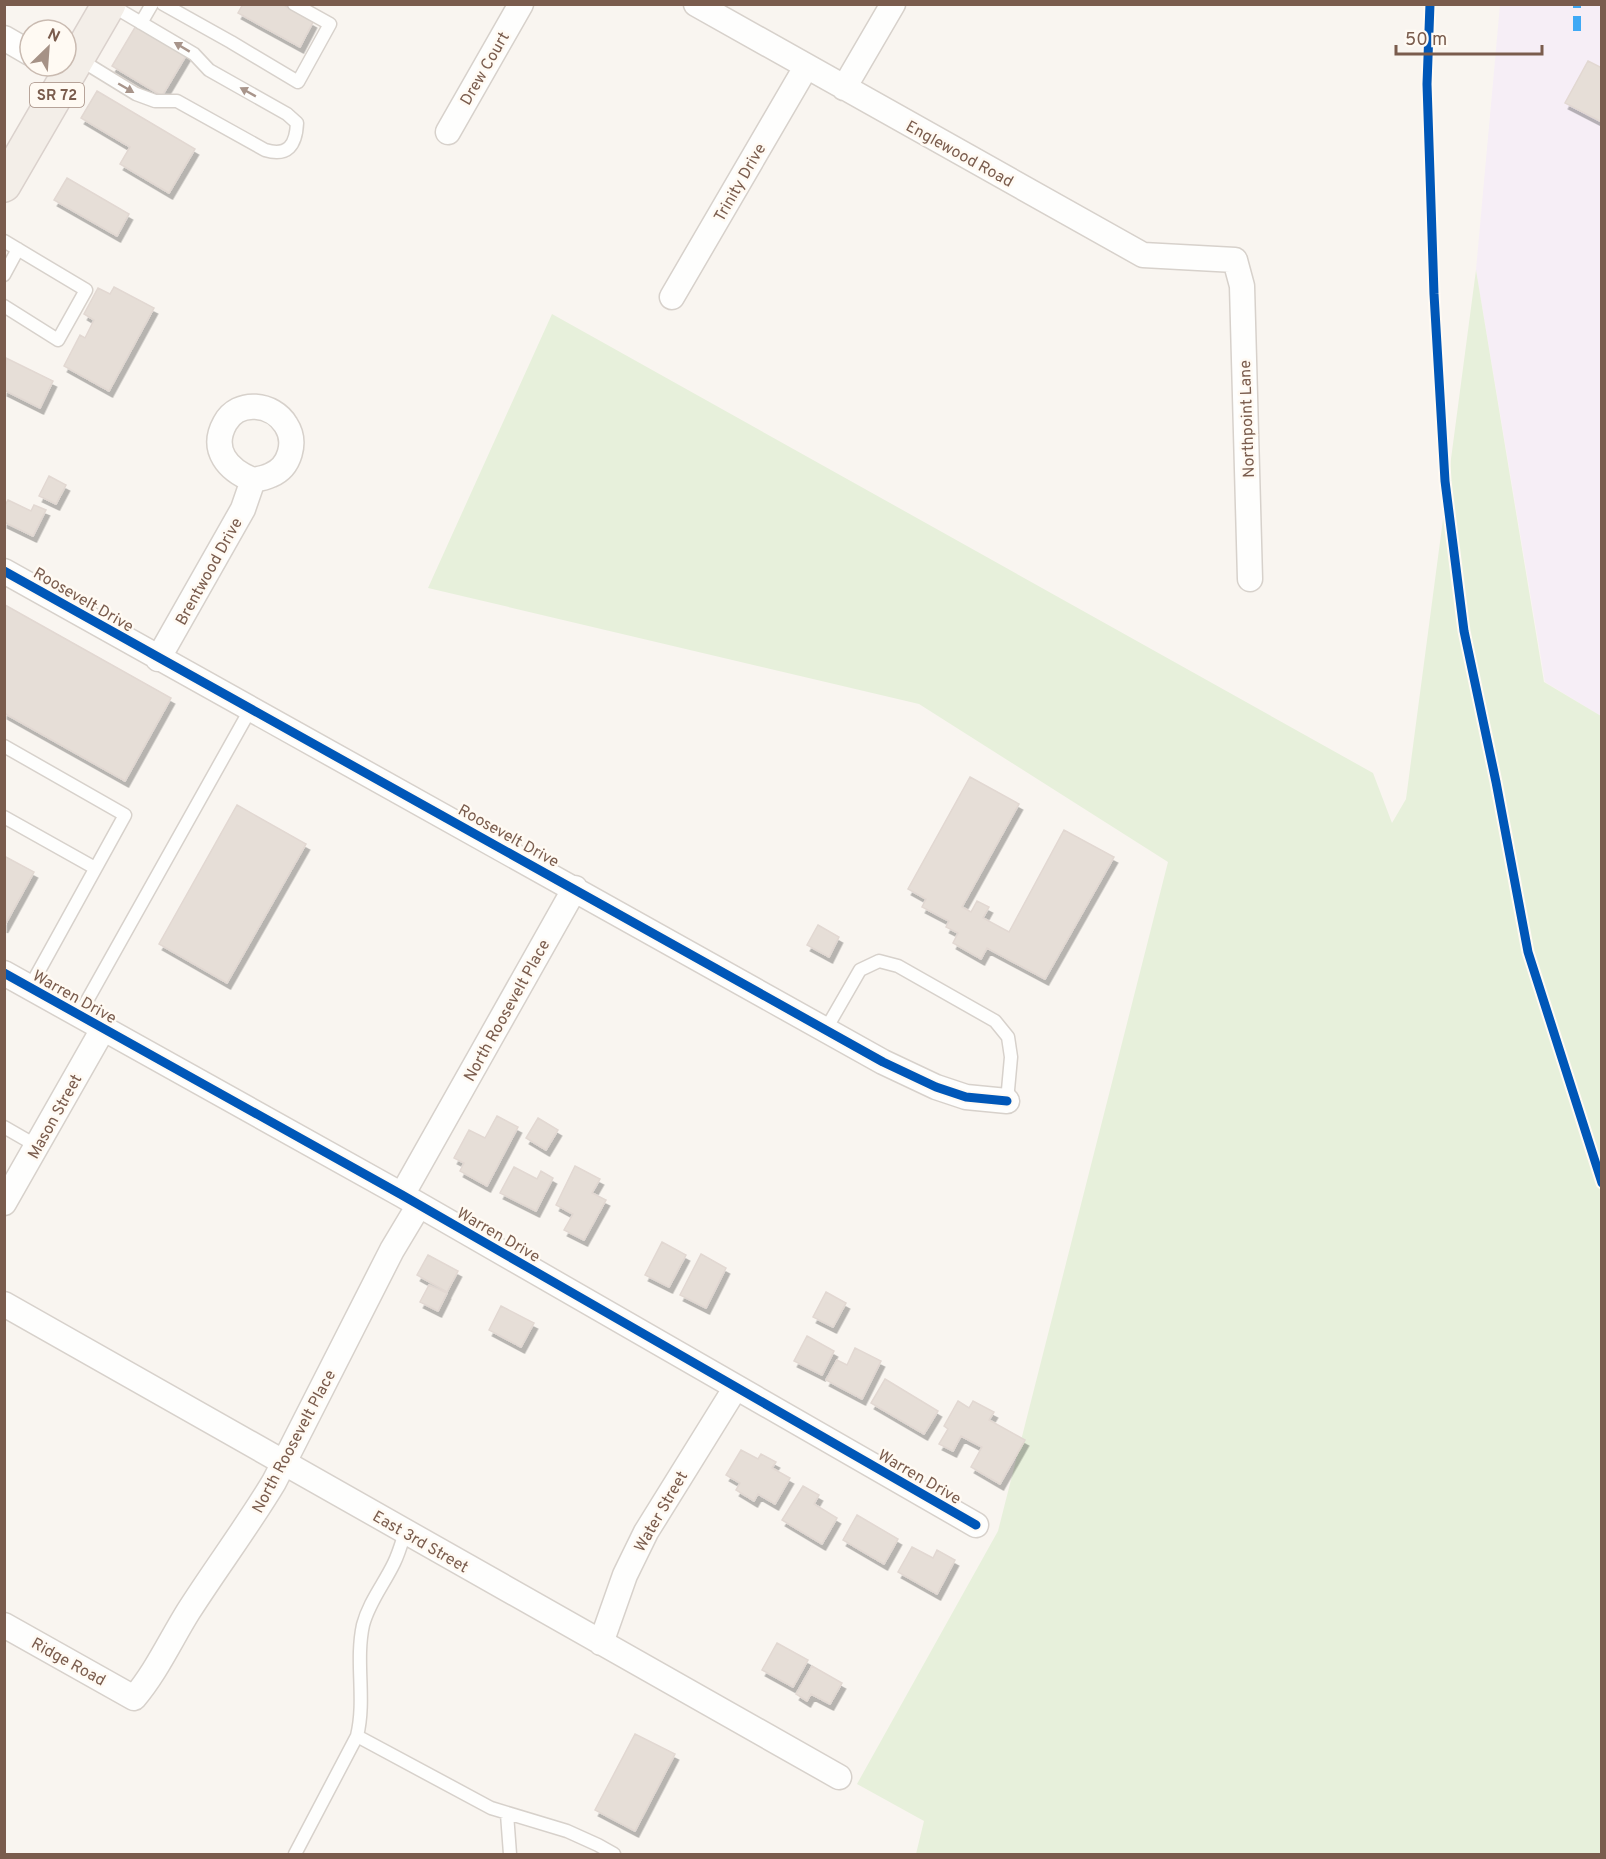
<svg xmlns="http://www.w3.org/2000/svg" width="1606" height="1859" font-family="Overpass,sans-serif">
<defs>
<filter id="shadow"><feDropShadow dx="3.5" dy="6" stdDeviation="0" flood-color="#0004"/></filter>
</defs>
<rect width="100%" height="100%" fill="#f9f5f0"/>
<path fill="#f6eef6" d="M 1500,5 L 1601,5 L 1601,716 L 1545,682 L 1476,270 Z"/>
<path fill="#e7f0db" d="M 1476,270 L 1544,682 L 1601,716 L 1601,1854 L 916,1854 L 924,1821 L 857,1784 L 998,1531 L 1168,862 L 919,704 L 428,588 L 552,314 L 1373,773 L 1392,823 L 1406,799 Z"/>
<path fill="#e6ded7" stroke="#e2d8d2" stroke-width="1.5" filter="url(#shadow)" d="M 243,4 L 282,4 L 313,22 L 300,47 L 238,13 Z
M 137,24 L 187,54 L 162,96 L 112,66 Z
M 1588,61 L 1602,68 L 1602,122 L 1565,103 Z
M 97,91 L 195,149 L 169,193 L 120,164 L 130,147 L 81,118 Z
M 67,178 L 129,214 L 117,236 L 54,200 Z
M 114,287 L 154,308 L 109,391 L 64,366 L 80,335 L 85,338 L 94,320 L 84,314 L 98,288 L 110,294 Z
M 6,358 L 53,381 L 40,408 L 4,390 Z
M 49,476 L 66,485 L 56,504 L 39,496 Z
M 8,500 L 31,511 L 34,505 L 46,510 L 33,536 L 4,522 L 4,507 Z
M 5,605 L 171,698 L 125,781 L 4,713 Z
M 970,777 L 1019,804 L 962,907 L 971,912 L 977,901 L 989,907 L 983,918 L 1009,932 L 1064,830 L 1114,857 L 1045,979 L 987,948 L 981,959 L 953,943 L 958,933 L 946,927 L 949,921 L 922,907 L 926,899 L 908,889 Z
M 237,805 L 306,844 L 227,983 L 159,944 Z
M 4,856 L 34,872 L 4,927 Z
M 818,925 L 839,937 L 829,957 L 807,945 Z
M 497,1116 L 518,1127 L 487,1186 L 460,1171 L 464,1163 L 454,1158 L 469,1130 L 485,1138 Z
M 538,1118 L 558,1130 L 546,1150 L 526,1138 Z
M 575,1166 L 600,1179 L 592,1193 L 606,1200 L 584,1240 L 564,1230 L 573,1214 L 556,1205 Z
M 514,1167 L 537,1179 L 541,1171 L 553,1178 L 536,1211 L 500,1193 Z
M 662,1242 L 686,1255 L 669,1287 L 645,1275 Z
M 701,1254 L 726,1268 L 706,1308 L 680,1295 Z
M 428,1255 L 458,1271 L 447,1292 L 417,1275 Z
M 429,1285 L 447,1293 L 438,1311 L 420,1302 Z
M 826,1292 L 846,1303 L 833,1327 L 813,1317 Z
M 501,1306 L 534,1323 L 521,1347 L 489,1330 Z
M 807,1336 L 834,1351 L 822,1375 L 794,1361 Z
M 855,1348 L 881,1361 L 862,1399 L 826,1380 L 837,1360 L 847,1365 Z
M 885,1379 L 938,1411 L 924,1434 L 871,1403 Z
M 958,1401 L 969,1408 L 973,1401 L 994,1412 L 989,1420 L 1025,1440 L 1000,1484 L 971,1467 L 982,1447 L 961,1436 L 953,1451 L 939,1444 L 948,1429 L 944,1426 Z
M 741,1450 L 758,1459 L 761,1454 L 776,1462 L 772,1468 L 790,1478 L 775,1504 L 758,1494 L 754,1501 L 736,1490 L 740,1483 L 726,1475 Z
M 803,1486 L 819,1495 L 814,1504 L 837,1518 L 822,1544 L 782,1520 Z
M 857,1515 L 898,1539 L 884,1564 L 843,1540 Z
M 912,1547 L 933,1558 L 937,1550 L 955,1560 L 937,1594 L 898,1572 Z
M 777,1643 L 808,1660 L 793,1687 L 762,1670 Z
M 812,1666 L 842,1683 L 830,1704 L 811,1694 L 807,1701 L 796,1694 Z
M 635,1734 L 675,1754 L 635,1831 L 595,1810 Z"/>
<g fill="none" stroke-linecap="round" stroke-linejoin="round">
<g stroke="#d7d1cb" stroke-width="15">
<path id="lane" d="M 163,4 L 231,42 L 298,82 L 330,24 L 294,4
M 141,23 L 152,4
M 79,59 L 136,94 L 155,101 L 177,101 L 265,150 C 288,157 296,145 297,123 L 287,114 L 209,70 L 194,54 L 111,5
M 4,241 L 86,290 L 58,340 L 4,306
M 4,275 L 18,249
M 4,746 L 125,815 L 30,987
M 4,817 L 95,868
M 79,1015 L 250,710
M 826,1029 L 860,970 L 879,961 L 898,966 L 995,1021 L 1008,1037 L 1011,1057 L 1007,1101
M 4,1127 L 37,1146
M 357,1736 L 491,1808 L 567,1831 L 598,1845 L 614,1854
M 507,1814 L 510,1854
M 295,1854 L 357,1736 C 366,1699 355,1662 363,1625 C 369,1602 384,1584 394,1563 C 399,1553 402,1542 405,1532"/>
</g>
<g stroke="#d7d1cb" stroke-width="27">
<path id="street" d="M 696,4 L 1143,255 L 1235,260 L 1242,286 L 1250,579
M 4,38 L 30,53
M 844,88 L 893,4
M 448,132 L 521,4
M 672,297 L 806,67
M 4,571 C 296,737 591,896 883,1062 L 936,1087 L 966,1097 L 1007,1101
M 158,659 L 243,509 L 253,480 C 259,479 265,478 271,475 C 290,467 297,442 286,425 C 273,403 238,399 225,423 C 210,450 228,470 253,480
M 4,973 L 402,1195 L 976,1525
M 402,1195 L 575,888
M 4,1203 L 103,1029
M 4,1304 L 839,1777
M 4,1625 L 134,1698 C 156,1672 170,1641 188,1612 C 216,1568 247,1527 274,1482 L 392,1250 L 419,1205
M 601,1643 L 625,1575 L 646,1532 L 736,1387"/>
</g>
<g stroke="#dad1cc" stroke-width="36">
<path id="primary" d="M 4,185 L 109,4"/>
</g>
<use href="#lane" stroke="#fefefd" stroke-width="12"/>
<use href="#street" stroke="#fefefd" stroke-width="24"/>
<use href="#primary" stroke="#f3eee8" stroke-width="33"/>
<path stroke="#3fa9f5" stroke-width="8" stroke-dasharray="15 8" stroke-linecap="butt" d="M 1577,31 L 1577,4"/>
<g stroke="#fffaf3" stroke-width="13">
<path id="cycleway" d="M 1430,4 L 1427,84 L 1434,294 L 1445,481 L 1464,631 L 1496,782 L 1528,952 L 1602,1183
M 4,571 C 296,737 591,896 883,1062 L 936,1087 L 966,1097 L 1007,1101
M 4,973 L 402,1195 L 976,1525"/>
</g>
<use href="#cycleway" stroke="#0057b8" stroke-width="9"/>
</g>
<defs><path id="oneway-solid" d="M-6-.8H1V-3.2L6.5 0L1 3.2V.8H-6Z" transform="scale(1.5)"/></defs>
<g fill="#a8958b">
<use href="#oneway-solid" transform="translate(182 47) rotate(-149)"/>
<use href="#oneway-solid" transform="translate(126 88) rotate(30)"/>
<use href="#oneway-solid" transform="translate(248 92) rotate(-151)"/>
</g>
<g text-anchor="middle" stroke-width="5" stroke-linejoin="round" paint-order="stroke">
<rect fill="#fffaf3" stroke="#a28b7f" stroke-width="1.5" x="30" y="83" width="54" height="24" rx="4.5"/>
<g font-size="15" font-weight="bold" fill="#7a5c4d">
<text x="57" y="100">SR 72</text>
</g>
<g font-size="16" fill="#7a5c4d" stroke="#fffaf3">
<text transform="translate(484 68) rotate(-60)" y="6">Drew Court</text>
<text transform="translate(960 153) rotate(29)" y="6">Englewood Road</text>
<text transform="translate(739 182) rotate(-60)" y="6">Trinity Drive</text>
<text transform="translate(1246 419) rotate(-92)" y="6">Northpoint Lane</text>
<text transform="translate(208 571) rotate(-61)" y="6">Brentwood Drive</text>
<text transform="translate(84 599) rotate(30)" y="6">Roosevelt Drive</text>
<text transform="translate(509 835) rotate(29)" y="6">Roosevelt Drive</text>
<text transform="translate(75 996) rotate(29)" y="6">Warren Drive</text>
<text transform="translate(506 1010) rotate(-61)" y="6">North Roosevelt Place</text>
<text transform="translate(54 1116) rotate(-61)" y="6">Mason Street</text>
<text transform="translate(499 1234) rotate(30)" y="6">Warren Drive</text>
<text transform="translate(293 1441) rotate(-62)" y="6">North Roosevelt Place</text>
<text transform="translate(920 1476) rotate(30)" y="6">Warren Drive</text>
<text transform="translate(660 1511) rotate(-60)" y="6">Water Street</text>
<text transform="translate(421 1541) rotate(30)" y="6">East 3rd Street</text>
<text transform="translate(69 1661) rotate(29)" y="6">Ridge Road</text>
</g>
</g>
<rect width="1606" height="1859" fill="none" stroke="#7a5c4d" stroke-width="12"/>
<g transform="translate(48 48) rotate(25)"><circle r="28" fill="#fffaf3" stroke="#cabbb1" stroke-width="1.5"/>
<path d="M0-4.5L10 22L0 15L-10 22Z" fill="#a69286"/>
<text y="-9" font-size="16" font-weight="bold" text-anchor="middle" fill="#7a5c4d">N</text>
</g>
<path d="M1396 45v9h146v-9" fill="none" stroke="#7a5c4d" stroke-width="3"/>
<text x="1405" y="45" font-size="18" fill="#7a5c4d" stroke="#fffaf3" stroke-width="4.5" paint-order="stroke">50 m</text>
</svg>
